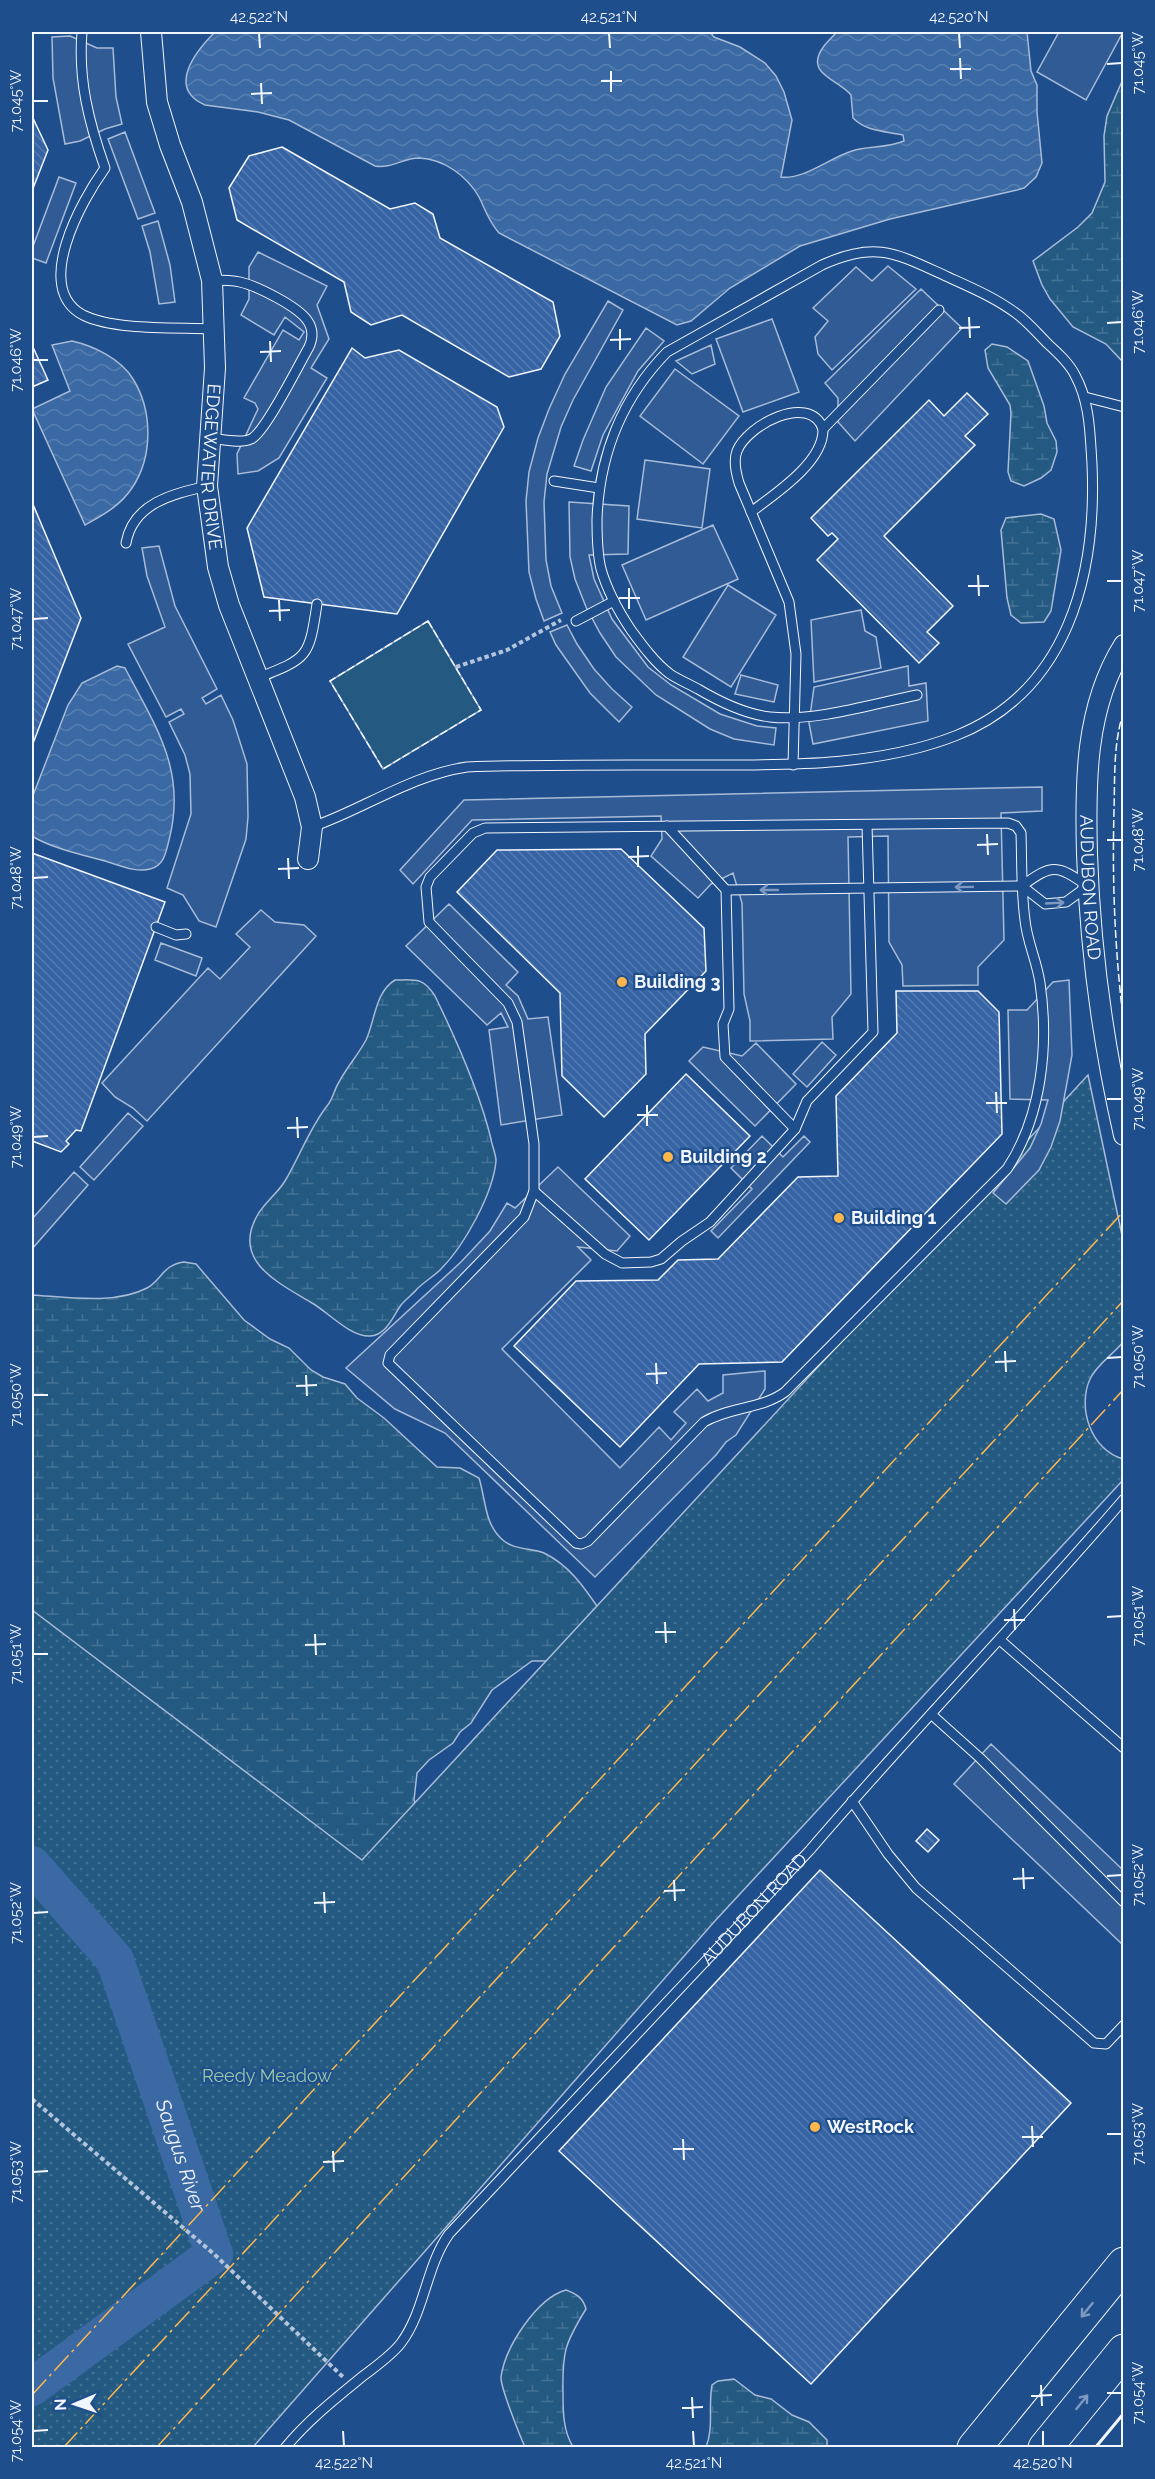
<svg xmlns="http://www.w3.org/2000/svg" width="1155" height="2479" font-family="Raleway,sans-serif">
<defs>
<pattern id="wetland-marsh" width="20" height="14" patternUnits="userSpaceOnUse" patternTransform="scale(1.5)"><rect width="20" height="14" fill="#245a82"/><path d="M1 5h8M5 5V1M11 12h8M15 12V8" fill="none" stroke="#447295"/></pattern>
<pattern id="park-dots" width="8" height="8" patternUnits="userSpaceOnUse" patternTransform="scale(1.5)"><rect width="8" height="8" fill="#245a82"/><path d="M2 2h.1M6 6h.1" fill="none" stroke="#447295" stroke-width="1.8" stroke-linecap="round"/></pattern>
<pattern id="water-waves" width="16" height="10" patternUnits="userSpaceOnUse" patternTransform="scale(1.5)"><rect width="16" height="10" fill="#3b69a3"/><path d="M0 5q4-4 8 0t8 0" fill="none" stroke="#587fb1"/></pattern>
<pattern id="building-back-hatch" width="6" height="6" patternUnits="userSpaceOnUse" patternTransform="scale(1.5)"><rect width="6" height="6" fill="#3563a3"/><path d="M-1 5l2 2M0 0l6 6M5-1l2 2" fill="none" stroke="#537ab1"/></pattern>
</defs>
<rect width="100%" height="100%" fill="#1f4e8c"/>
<path fill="url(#wetland-marsh)" stroke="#a8bbd7" stroke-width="1.5" d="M 1123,79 L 1123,362 L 1106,344 L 1073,327 L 1050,299 L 1042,285 L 1033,261 L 1078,227 L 1092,213 L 1105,182 L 1104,136 L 1107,116 Z
M 992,344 L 1007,347 L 1028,361 L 1044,406 L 1047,423 L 1056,441 L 1057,452 L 1051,470 L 1041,478 L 1024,486 L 1011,481 L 1008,472 L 1011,413 L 1010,405 L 988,368 L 985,350 Z
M 1041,514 L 1054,519 L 1061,550 L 1051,611 L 1044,622 L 1021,623 L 1011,615 L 1007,598 L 1001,530 L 1006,518 Z
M 395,980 C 416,980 423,977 435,996 C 457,1041 479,1090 491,1139 C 492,1146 496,1154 496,1161 C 493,1194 464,1246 441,1269 C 434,1276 424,1282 417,1289 C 412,1295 405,1300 401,1305 C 393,1316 386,1336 370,1336 C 350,1337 328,1312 312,1303 C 281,1284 231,1262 257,1216 C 264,1203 277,1194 285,1181 C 300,1156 309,1129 327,1106 C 333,1099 334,1090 339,1082 C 347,1067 358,1055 366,1040 C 375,1021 375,992 395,980 Z
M 184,1262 L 196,1264 L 244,1320 L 270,1339 L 289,1348 L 311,1370 L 323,1377 L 345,1384 L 357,1398 L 384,1418 L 437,1467 L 460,1468 L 479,1478 C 486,1500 484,1525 504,1541 C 515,1550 532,1548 544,1553 C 569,1565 584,1587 599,1609 L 556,1661 L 532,1661 L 492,1690 L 471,1723 L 460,1732 L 453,1743 L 429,1760 L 417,1773 L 414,1800 L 418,1808 L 450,1809 L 32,2065 L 32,1295 C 66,1297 115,1305 147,1288 C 162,1280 162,1265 184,1262 Z
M 566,2290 C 577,2294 583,2298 586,2309 C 565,2343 562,2352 563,2393 C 563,2412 563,2430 573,2447 L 525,2447 C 520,2436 500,2386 501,2377 C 505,2347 537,2298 566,2290 Z
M 734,2379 L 755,2395 L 771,2399 L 792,2415 L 809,2422 L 827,2440 L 827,2447 L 706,2447 C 714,2427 708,2407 712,2385 L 718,2381 Z"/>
<path fill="url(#park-dots)" stroke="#a8bbd7" stroke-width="1.5" d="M 1088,1075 L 1123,1240 L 1124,1341 C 1114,1354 1097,1364 1090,1379 C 1077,1408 1091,1450 1123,1459 L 1123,1480 L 714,1922 L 253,2447 L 32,2447 L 32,1610 L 362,1860 Z"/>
<path fill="#245a82" stroke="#a8bbd7" stroke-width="1.5" d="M 428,621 L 481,710 L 383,769 L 330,681 Z"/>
<path fill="#305b95" stroke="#a8bbd7" stroke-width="1.5" d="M 1059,32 L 1123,32 L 1086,100 L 1037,72 Z
M 70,36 L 97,48 L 113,48 L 116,97 L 122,124 L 105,129 L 80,141 L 65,144 L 53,78 L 52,37 Z
M 125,132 L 155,213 L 138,219 L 108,139 Z
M 59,177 L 76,183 L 46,263 L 32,258 L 32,249 Z
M 158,221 L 170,265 L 175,302 L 159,304 L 150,252 L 142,226 Z
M 258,252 L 327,286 L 317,305 L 329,339 L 311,368 L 327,378 L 279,458 L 258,471 L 238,474 L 237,454 L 258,409 L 255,403 L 244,398 L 283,330 L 299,340 L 304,332 L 285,317 L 274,335 L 241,315 L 249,299 L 249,267 Z
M 888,266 L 916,289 L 832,370 L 818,354 L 815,337 L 828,321 L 813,308 L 856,267 L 872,281 Z
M 921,289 L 962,328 L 855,441 L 838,422 L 838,398 L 825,383 Z
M 608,301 L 623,310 L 573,400 L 561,427 L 547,474 L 544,502 L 546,560 L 551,586 L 562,613 L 544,621 L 536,599 L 529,572 L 526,501 L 529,472 L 538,438 L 549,409 L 565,374 Z
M 772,319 L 799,392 L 743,412 L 716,339 Z
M 646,328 L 664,341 L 638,371 L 603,435 L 591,471 L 574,466 L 583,440 L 606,387 Z
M 711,345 L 715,364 L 692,374 L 676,361 Z
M 675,369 L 739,416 L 703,464 L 640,416 Z
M 645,460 L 710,469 L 702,528 L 637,519 Z
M 569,502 L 629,506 L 628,554 L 589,555 L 594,579 L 612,619 L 648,667 L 671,685 L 720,714 L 757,726 L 776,728 L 774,745 L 734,739 L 710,729 L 656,695 L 616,657 L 600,633 L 586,607 L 575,579 L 570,557 Z
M 713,525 L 738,579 L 646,620 L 622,565 Z
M 159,546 L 175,606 L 217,689 L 202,698 L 206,704 L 221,695 L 233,720 L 247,764 L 248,817 L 246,839 L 216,927 L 199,921 L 183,895 L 167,888 L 191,814 L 190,774 L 185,755 L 169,722 L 184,714 L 181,709 L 166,717 L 128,644 L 165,627 L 147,576 L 142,548 Z
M 728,585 L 776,615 L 731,687 L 683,657 Z
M 861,610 L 865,631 L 876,637 L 881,668 L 814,682 L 811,620 Z
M 567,625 L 577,644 L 594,669 L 612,689 L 632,707 L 619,722 L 590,693 L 556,645 L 550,632 Z
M 908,666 L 909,686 L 926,683 L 928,721 L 813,744 L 809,723 L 814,687 Z
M 741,675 L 778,685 L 774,702 L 735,694 Z
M 1042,787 L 1042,811 L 1001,813 L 1004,940 L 978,967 L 978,985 L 903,986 L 902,965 L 889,942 L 888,836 L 848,837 L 851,994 L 832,1017 L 833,1039 L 750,1041 L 750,1021 L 744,994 L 742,903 L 733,873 L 711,884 L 698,898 L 651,856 L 662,839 L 661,816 L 472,820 L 413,884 L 400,870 L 464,800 Z
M 449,904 L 518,972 L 506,985 L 518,996 L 528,1019 L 548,1017 L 562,1115 L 501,1125 L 489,1030 L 508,1027 L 501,1013 L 487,1025 L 406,946 Z
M 261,910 L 275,922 L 304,925 L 316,936 L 147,1121 L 133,1108 L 115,1097 L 102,1083 L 208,968 L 220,979 L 250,947 L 236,934 Z
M 161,943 L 202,958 L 196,976 L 155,960 Z
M 1069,980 L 1072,1055 L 1060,1121 L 1051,1147 L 1039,1170 L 1006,1204 L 993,1193 L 1030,1148 L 1041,1124 L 1048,1100 L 1010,1099 L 1008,1010 L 1027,1010 L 1053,982 Z
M 822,1042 L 836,1055 L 807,1087 L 793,1074 Z
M 756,1043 L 796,1084 L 755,1126 L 689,1061 L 703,1047 L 742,1056 Z
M 128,1113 L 143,1126 L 94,1180 L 80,1167 Z
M 762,1136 L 783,1157 L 804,1136 L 810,1142 L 718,1238 L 711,1231 L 752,1189 L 731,1168 Z
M 558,1167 L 630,1236 L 617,1251 L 578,1247 L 591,1260 L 502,1349 L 620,1468 L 659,1427 L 671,1440 L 686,1423 L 674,1412 L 697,1389 L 708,1401 L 723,1393 L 723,1375 L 765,1371 L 765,1389 L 736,1435 L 726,1442 L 716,1455 L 595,1577 L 445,1433 L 395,1409 L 346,1368 L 461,1262 L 490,1231 L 507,1203 L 515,1208 Z
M 74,1172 L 88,1185 L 32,1249 L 32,1219 Z
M 991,1744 L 1123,1870 L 1123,1945 L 954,1784 Z"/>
<path fill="url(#water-waves)" stroke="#a8bbd7" stroke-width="1.5" d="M 215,32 L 710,32 L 714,37 L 740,47 L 765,63 L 776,76 L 784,92 L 792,120 L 781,177 C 804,180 829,158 852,151 C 868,146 888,148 904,141 L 903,135 C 885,131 867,132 853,118 L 851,95 C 838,79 803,74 824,46 C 828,41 833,36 837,32 L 1027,32 L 1031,71 L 1037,85 L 1037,112 L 1042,163 L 1036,177 L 1024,188 L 1017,190 L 890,219 L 800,246 L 730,288 L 691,321 L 677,325 L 499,233 C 488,220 486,211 479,197 C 467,176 444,159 419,158 C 403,158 391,169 375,166 L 289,120 L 258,112 L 205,105 C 166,88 196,51 215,32 Z
M 72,341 C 94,346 121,359 133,379 C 153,411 153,457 132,488 C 120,506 103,515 85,525 L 32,409 L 70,391 L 52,345 Z
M 117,666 L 125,668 C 156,727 187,771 169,840 C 166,852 164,866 150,869 C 136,873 119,865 105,861 C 83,855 51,848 32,836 L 32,798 L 68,705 L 82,683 Z"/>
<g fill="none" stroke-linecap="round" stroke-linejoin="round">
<path stroke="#3b69a3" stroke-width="38" id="s1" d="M 32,1865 L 115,1960 L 214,2254 L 32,2387"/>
</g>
<path fill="url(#building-back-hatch)" stroke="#f2f6ff" stroke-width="1.5" d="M 32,116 L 48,150 L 32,191 Z
M 282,147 L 390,209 L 415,203 L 433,214 L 440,238 L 553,302 L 560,336 L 541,369 L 509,377 L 402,315 L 371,325 L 351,312 L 344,282 L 237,220 L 229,188 L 249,156 Z
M 32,345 L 48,380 L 32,387 Z
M 352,348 L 365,358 L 399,350 L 497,407 L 504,427 L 397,614 L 264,597 L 247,528 Z
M 967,393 L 988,414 L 965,436 L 975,445 L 884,536 L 953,606 L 927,632 L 939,643 L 919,663 L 817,560 L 838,539 L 832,533 L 828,536 L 811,518 L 929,400 L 944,416 Z
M 32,502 L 81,618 L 32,746 Z
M 621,849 L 704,928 L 706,971 L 645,1034 L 646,1074 L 604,1117 L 562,1076 L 560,993 L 457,892 L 497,850 Z
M 32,853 L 165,902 L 81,1131 L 76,1130 L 66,1141 L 69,1144 L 61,1152 L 32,1141 Z
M 896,991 L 978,991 L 999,1012 L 1002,1134 L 782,1362 L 699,1364 L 620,1447 L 514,1346 L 576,1281 L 658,1280 L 678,1260 L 718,1259 L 798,1177 L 838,1176 L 836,1096 L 897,1033 Z
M 686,1074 L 750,1136 L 649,1240 L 585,1179 Z
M 927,1829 L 939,1840 L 928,1852 L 916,1841 Z
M 820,1870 L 1071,2103 L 811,2384 L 559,2151 Z"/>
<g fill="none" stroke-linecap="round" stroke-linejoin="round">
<g stroke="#f2f6ff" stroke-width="11">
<g id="service">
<path d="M 82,32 C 78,80 89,123 105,168 C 82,200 32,288 83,315 C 115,331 179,327 215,329"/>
<path d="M 1085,397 L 1124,407"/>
<path d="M 209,438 C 221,439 240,444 251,439 C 265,433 299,364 309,347 C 313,338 313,328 307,320 C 297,306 257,286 240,282 C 231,280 221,280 212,280"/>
<path d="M 554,481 L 599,488"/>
<path d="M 751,512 C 775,494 824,462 823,429"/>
<path d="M 126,543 C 133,503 173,494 207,486"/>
<path d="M 576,621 L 614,601"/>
<path d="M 258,678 C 308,658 309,658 317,604"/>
<path d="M 793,765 L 796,654 L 789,602 L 739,483 C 736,473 733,461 737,451 C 747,425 810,392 823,429 L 939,310"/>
<path d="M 1008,823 L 1016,826 L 1021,833 C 1022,862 1021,891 1025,920 C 1027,942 1037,961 1040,983 C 1049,1045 1042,1116 1007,1169 L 785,1392 C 762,1409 729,1407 704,1422 L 588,1541 L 581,1544 L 576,1543 L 388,1363 L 390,1355 L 524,1217 L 534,1191 L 534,1144 L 517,1022 L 508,1003 L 429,922 L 426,887 L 430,877 L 473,833 L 485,828 Z"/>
<path d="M 312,827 C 364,809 411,775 467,767 C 547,764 628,765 709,765 C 790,765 878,766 955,736 C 1068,692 1097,575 1092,464 C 1090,434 1090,402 1075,375 C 1069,363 1058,353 1048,344 C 1038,334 1028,322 1017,314 C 996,298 972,288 948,277 C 897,254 877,240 822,265 L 667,352 C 622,398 599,456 597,520 C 597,536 597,553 601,569 C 607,590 619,612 631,630 C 642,645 655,663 670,674 C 679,680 689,684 698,689 C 720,702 744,714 770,717 C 815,722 872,704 917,695"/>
<path d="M 726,890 L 1022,886 C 1053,863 1057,865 1088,886 L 1066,902 L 1045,904 L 1022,886"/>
<path d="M 156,927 L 176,935 L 186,934"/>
<path d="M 795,1129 L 807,1101 L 873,1032 L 867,825"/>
<path d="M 534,1191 L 605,1254 L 622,1263 L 651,1262 L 661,1259 L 682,1241 L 710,1222 L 795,1129 L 725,1057 L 723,1024 L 729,1009 L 726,890 L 667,826"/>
<path d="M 1000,1640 L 1124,1748"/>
<path d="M 932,1715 L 980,1758 L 1124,1902"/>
<path d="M 852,1801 L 888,1854 L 916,1888 L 1094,2043 L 1106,2044 L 1124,2025"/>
<path id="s2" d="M 285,2448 C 308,2420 336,2398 363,2376 C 376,2366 391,2356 401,2343 C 425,2311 426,2266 449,2234 L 810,1850 C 912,1731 1022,1618 1124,1499"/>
</g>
</g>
<g stroke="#f2f6ff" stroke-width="22">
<g id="minor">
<path id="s3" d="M 151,32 L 157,102 L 170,145 L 192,202 L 212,280 L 215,368 L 207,486 L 218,567 L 229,605 L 305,797 L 312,827 L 308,859"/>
<path id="s4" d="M 1124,645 C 1085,707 1085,783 1087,854 C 1090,949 1103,1043 1124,1135"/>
</g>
</g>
<g stroke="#f2f6ff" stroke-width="35">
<path id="motorway" d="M 974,2448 L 1124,2264
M 1045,2448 L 1124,2351"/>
</g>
<path stroke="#b3c4dc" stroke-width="4" stroke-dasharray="4.5 3" stroke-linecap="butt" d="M 456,667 L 507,650 L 561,620
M 32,2099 L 214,2254 L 343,2377"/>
<use href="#service" stroke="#1f4e8c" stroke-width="9"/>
<use href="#minor" stroke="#1f4e8c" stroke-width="20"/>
<use href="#motorway" stroke="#1f4e8c" stroke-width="33"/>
<path stroke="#f2f6ff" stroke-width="1.5" stroke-dasharray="8 3" stroke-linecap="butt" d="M 428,621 L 481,710 L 383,769 L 330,681 Z
M 1124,711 C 1113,742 1115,778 1114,811 C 1112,883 1115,954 1124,1025"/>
<path stroke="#f2f6ff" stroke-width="3" d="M 1095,2448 L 1124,2413"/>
<path stroke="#ffb74d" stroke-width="1.5" stroke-dasharray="21 4.5 3 4.5" stroke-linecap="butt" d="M 32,2395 L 1124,1211
M 63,2448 L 1124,1300
M 156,2448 L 1124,1389"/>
</g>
<defs><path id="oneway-shaft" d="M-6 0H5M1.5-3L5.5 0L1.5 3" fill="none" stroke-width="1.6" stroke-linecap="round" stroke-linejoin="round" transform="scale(1.5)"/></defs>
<g stroke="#7e9ac0">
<use href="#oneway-shaft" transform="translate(964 887) rotate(179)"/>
<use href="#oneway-shaft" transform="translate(769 890) rotate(180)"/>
<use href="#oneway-shaft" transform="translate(1055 903) rotate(-3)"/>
<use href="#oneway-shaft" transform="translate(1087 2310) rotate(129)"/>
<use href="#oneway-shaft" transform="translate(1082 2402) rotate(-51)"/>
</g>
<path fill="none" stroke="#f2f6ff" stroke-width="2" d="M 259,33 L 260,48M 609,33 L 610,48M 959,33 L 960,48M 960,58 L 961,79M 1107,64 L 1122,63M 950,69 L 971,69M 611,71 L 611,92M 601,81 L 622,81M 261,83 L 262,104M 251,94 L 272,93M 33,101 L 48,101M 969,317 L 970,338M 1107,323 L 1122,322M 959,328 L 980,327M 620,329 L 620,350M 610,340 L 631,339M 270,341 L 271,362M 260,352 L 281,351M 33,360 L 48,360M 978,575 L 979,596M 1107,581 L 1122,581M 968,586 L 989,586M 629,588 L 629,609M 619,598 L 640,598M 279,600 L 280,621M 269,611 L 290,610M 33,619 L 48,618M 987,834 L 988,855M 1107,840 L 1122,840M 977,845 L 998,844M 638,846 L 638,867M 628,857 L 649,856M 288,858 L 289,879M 278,869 L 299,868M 33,878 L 48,877M 996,1092 L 997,1113M 1107,1099 L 1122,1099M 986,1103 L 1007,1103M 647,1105 L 647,1126M 637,1115 L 658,1115M 297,1117 L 298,1138M 287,1128 L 308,1127M 33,1137 L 48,1136M 1005,1351 L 1006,1372M 1107,1358 L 1122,1357M 995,1362 L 1016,1361M 656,1363 L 657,1384M 646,1374 L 667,1373M 306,1375 L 307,1396M 296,1386 L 317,1385M 33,1395 L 48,1395M 1014,1609 L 1015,1630M 1107,1617 L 1122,1616M 1004,1620 L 1025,1620M 665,1622 L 666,1643M 655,1632 L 676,1632M 315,1634 L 316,1655M 305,1645 L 326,1644M 33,1654 L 48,1654M 1023,1868 L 1024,1889M 1107,1876 L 1122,1875M 1013,1879 L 1034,1878M 674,1880 L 675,1901M 664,1891 L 685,1890M 324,1892 L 325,1913M 314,1903 L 335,1902M 33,1913 L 48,1912M 1032,2126 L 1033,2147M 1107,2134 L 1122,2134M 1022,2137 L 1043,2137M 683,2139 L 684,2160M 673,2149 L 694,2149M 333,2151 L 334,2172M 323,2162 L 344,2161M 33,2172 L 48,2171M 1041,2385 L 1042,2406M 1107,2393 L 1122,2393M 1031,2396 L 1052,2395M 692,2397 L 693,2418M 682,2408 L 703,2407M 33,2431 L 48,2430M 343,2431 L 344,2446M 693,2431 L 694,2446M 1043,2431 L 1043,2446"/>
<g fill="#ffb74d" stroke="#1f4e8c" stroke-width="2">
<circle cx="622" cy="982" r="6"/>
<circle cx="668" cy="1157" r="6"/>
<circle cx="839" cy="1218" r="6"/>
<circle cx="815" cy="2127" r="6"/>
</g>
<g text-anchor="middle" stroke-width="4.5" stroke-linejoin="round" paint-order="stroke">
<g font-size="18" fill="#f2f6ff" stroke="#1f4e8c">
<text dy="6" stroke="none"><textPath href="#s3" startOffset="444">EDGEWATER DRIVE</textPath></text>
<text dy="6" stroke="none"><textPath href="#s4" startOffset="249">AUDUBON ROAD</textPath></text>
<text dy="6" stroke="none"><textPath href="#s2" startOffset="722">AUDUBON ROAD</textPath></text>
</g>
<g font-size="18" font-weight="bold" fill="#f2f6ff" stroke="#1f4e8c" text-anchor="start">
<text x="634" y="988">Building 3</text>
<text x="680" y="1163">Building 2</text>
<text x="851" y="1224">Building 1</text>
<text x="827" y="2133">WestRock</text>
</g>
<g font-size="18" fill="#97c8a6" stroke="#1f4e8c">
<text x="267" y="2082">Reedy Meadow</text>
</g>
<g font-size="20" font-style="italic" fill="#f2f6ff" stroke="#1f4e8c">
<text dy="7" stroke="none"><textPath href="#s1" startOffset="332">Saugus River</textPath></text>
</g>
</g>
<rect width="1155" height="2479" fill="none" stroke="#1f4e8c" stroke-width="66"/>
<g transform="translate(75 2404) rotate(268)" stroke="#1f4e8c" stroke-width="4.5" paint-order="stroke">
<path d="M0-4.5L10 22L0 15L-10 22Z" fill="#f2f6ff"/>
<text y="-9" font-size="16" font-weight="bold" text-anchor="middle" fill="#f2f6ff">N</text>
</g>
<rect x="33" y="33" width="1089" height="2413" fill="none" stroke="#f2f6ff" stroke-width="2"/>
<g font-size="15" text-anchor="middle" fill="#f2f6ff">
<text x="259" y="22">42.522°N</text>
<text x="609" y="22">42.521°N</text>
<text x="959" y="22">42.520°N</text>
<text transform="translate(1138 63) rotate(-90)" y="5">71.045°W</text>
<text transform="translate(16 101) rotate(-90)" y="5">71.045°W</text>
<text transform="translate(1138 322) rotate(-90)" y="5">71.046°W</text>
<text transform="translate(16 360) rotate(-90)" y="5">71.046°W</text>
<text transform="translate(1138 581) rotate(-90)" y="5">71.047°W</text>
<text transform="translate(16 619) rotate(-90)" y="5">71.047°W</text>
<text transform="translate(1138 840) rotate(-90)" y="5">71.048°W</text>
<text transform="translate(16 878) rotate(-90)" y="5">71.048°W</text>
<text transform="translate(1138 1099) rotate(-90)" y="5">71.049°W</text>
<text transform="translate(16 1137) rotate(-90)" y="5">71.049°W</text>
<text transform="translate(1138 1357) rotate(-90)" y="5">71.050°W</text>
<text transform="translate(16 1395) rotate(-90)" y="5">71.050°W</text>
<text transform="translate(1138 1616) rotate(-90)" y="5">71.051°W</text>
<text transform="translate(16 1654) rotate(-90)" y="5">71.051°W</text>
<text transform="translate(1138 1875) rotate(-90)" y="5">71.052°W</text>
<text transform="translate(16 1913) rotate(-90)" y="5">71.052°W</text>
<text transform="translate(1138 2134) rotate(-90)" y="5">71.053°W</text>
<text transform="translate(16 2172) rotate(-90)" y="5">71.053°W</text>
<text transform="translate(1138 2393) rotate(-90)" y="5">71.054°W</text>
<text transform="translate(16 2431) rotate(-90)" y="5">71.054°W</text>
<text x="344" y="2468">42.522°N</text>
<text x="694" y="2468">42.521°N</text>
<text x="1043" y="2468">42.520°N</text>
</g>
</svg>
